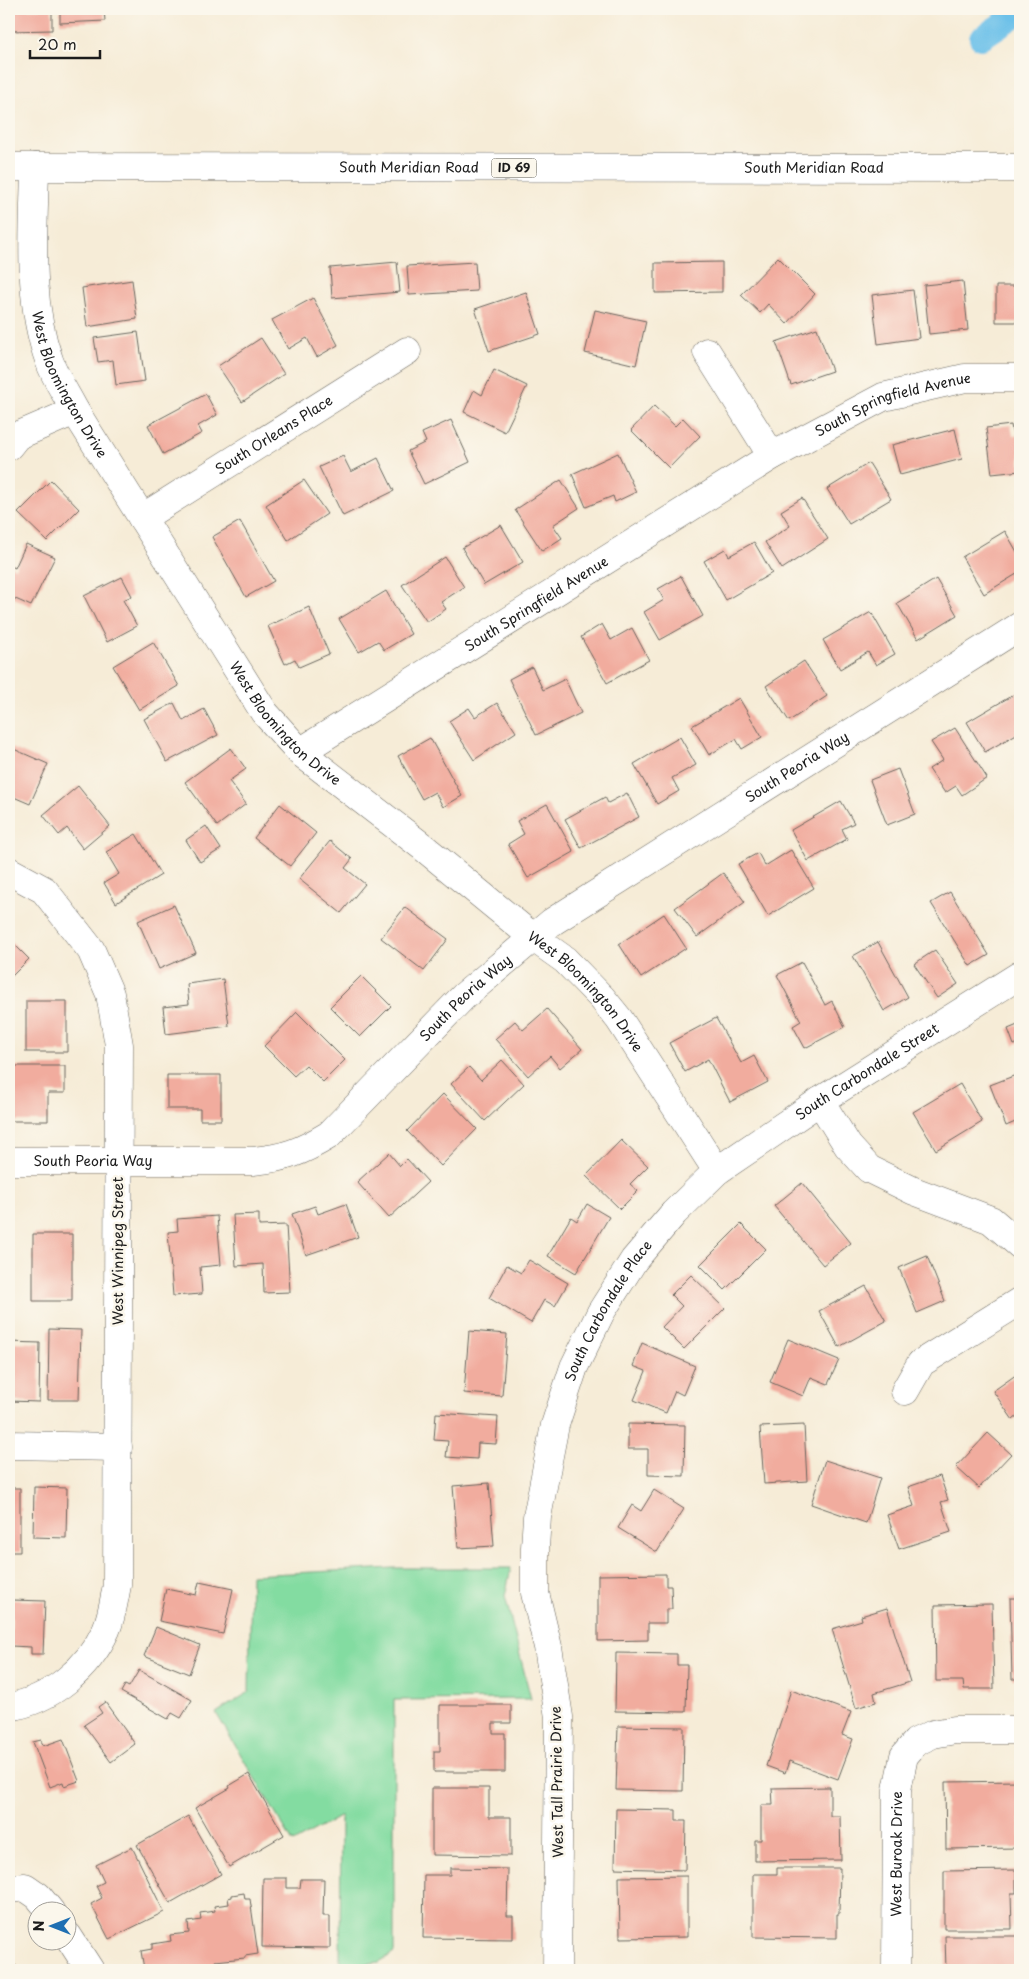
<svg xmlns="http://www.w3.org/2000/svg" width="1029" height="1979" font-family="'Playpen Sans',sans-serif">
<rect width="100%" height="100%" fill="#fbf7ec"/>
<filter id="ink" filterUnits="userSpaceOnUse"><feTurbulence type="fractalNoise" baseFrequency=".02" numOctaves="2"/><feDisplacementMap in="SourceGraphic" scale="10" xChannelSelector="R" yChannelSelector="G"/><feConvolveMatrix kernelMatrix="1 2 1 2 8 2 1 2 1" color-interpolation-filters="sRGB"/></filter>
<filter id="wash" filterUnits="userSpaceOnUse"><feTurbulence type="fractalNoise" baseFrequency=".0096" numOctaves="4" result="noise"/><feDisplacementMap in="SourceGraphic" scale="20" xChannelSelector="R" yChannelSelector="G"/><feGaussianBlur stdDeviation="1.12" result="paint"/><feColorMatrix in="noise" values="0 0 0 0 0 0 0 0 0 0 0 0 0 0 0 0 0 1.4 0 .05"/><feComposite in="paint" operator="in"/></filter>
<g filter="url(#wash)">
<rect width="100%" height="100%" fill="#f6ecd7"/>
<path fill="#83dca1" stroke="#507c5e" d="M 394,1568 L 511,1568 L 505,1596 L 531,1699 L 394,1700 L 394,1953 L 379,1962 L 340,1967 L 341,1816 L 293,1843 L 216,1713 L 249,1692 L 251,1575 Z"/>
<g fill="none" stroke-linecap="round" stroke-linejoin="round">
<path stroke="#6dc1e9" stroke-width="24" d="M 981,38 L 1020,12"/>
</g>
<g id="blocks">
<path fill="#f1ac9e" d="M 9,9 L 52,9 L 52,30 L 9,31 Z
M 60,9 L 104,9 L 105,21 L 60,23 Z
M 778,257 L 815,294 L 787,324 L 768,304 L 760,313 L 741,295 Z
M 397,262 L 400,292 L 332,298 L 330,268 Z
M 475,262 L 477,291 L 409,295 L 407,266 Z
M 722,262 L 722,292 L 655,293 L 655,263 Z
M 132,280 L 137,319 L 87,327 L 82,288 Z
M 963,281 L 968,330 L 929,334 L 924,285 Z
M 996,286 L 1020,286 L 1020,322 L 996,322 Z
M 913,290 L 919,338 L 878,344 L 872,295 Z
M 526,292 L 540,334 L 489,351 L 475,309 Z
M 313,298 L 338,345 L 317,357 L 307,338 L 288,349 L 272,320 Z
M 595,310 L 646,321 L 636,365 L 585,353 Z
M 817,328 L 832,371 L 791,385 L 776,342 Z
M 138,332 L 145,381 L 116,385 L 113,360 L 98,362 L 94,338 Z
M 261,338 L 284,374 L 242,402 L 218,366 Z
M 494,370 L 527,386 L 505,432 L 464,412 L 474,390 L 482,395 Z
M 206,394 L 217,415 L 198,426 L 202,433 L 163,454 L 148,425 Z
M 654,406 L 675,426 L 683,418 L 700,436 L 669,468 L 631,430 Z
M 451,420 L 470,462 L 424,484 L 408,451 L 426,442 L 422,433 Z
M 1011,425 L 1013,436 L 1020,435 L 1020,471 L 992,474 L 986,428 Z
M 955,429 L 962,459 L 900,475 L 892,445 Z
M 618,453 L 636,492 L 615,502 L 613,496 L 586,507 L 572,474 Z
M 343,456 L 351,472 L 378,458 L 394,491 L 343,516 L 319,467 Z
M 869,463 L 891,499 L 849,524 L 827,489 Z
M 51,480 L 79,509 L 47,541 L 18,513 Z
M 304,480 L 327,514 L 288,540 L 266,505 Z
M 561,480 L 579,508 L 553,525 L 562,538 L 542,551 L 515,510 Z
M 802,498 L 828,539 L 782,569 L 765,542 L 790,526 L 781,511 Z
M 240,521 L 274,581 L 246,597 L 212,537 Z
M 501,525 L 523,562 L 484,585 L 462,548 Z
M 1005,531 L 1020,557 L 1020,572 L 984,594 L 962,557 Z
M 754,542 L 772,573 L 726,600 L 704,561 L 725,549 L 729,556 Z
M 26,544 L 55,557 L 31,606 L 9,596 L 9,565 L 15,568 Z
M 445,557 L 464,587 L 441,602 L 446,609 L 427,622 L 402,585 Z
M 681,576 L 703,616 L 660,640 L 644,612 L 664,600 L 658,589 Z
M 122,577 L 132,596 L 123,600 L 137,626 L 107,642 L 84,596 Z
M 936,579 L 957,615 L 918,639 L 897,603 Z
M 386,591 L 411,634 L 384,650 L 378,641 L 359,652 L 339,619 Z
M 309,607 L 329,654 L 299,667 L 295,659 L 285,664 L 268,626 Z
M 871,612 L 895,654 L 876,665 L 868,652 L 840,669 L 823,640 Z
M 602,624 L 611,640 L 632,628 L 649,660 L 607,683 L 581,637 Z
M 153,642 L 179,686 L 139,710 L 113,666 Z
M 804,661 L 827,696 L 789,721 L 766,686 Z
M 532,667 L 543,690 L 565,679 L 581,713 L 536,735 L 509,679 Z
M 1018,692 L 1020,697 L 1020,732 L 985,752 L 967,722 Z
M 739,698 L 762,737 L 742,749 L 736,739 L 709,755 L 692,726 Z
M 174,703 L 183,721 L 204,709 L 218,735 L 167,762 L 144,719 Z
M 497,703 L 516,732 L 474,760 L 449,721 L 469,708 L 475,717 Z
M 955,728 L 987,778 L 962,795 L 956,786 L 945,793 L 929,769 L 943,760 L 931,742 Z
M 680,737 L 696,765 L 672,778 L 679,791 L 657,804 L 634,764 Z
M 430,738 L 462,796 L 443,807 L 435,792 L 422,799 L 398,756 Z
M 9,747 L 48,764 L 30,804 L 9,795 L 11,785 L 9,784 Z
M 231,748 L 246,769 L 229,781 L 246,804 L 217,826 L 185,782 Z
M 898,769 L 915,814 L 887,825 L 870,780 Z
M 78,786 L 110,826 L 83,849 L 67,828 L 59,835 L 43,815 Z
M 627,793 L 639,817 L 581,848 L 565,819 L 605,797 L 608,803 Z
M 841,801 L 854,823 L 842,829 L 847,839 L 808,861 L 791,830 Z
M 280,804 L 316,833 L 290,866 L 254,838 Z
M 547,804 L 574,852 L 528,878 L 508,844 L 524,834 L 517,821 Z
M 206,826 L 221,849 L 200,862 L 186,840 Z
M 136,834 L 161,875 L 116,903 L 104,883 L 119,874 L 106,852 Z
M 330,841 L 352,859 L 345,868 L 365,884 L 341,913 L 299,879 Z
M 791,850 L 814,888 L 768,916 L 738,864 L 758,853 L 765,866 Z
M 723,873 L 745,902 L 697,937 L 675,908 Z
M 950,892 L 989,955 L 970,966 L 931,903 Z
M 174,905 L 196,953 L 159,969 L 138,921 Z
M 405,907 L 448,939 L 424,971 L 381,938 Z
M 664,914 L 686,948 L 641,978 L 619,944 Z
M 11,941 L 29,959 L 9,979 L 9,943 Z
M 878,942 L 908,997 L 884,1011 L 853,956 Z
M 935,950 L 958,984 L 937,998 L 914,964 Z
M 802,962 L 825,1005 L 832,1001 L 845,1027 L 805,1048 L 793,1026 L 801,1021 L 777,975 Z
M 361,976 L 391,1006 L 360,1037 L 330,1007 Z
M 223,979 L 229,1026 L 166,1034 L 163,1007 L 189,1004 L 187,984 Z
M 26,1001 L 67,1001 L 67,1052 L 26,1052 Z
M 547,1009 L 582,1049 L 560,1068 L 550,1056 L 528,1076 L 495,1039 L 515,1021 L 523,1030 Z
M 297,1012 L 345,1060 L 323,1082 L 306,1065 L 294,1076 L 264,1046 Z
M 716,1018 L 741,1063 L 754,1056 L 768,1082 L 730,1102 L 708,1059 L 685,1072 L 669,1043 Z
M 1020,1024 L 1020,1042 L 1014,1045 L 1008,1029 Z
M 502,1060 L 524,1084 L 485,1121 L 451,1084 L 469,1067 L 481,1080 Z
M 9,1066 L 65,1066 L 65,1093 L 48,1093 L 48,1121 L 9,1121 Z
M 167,1075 L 221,1075 L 221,1120 L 200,1120 L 200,1109 L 167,1109 Z
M 1016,1075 L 1020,1086 L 1020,1120 L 1006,1126 L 990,1085 Z
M 960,1084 L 982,1122 L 936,1150 L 913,1112 Z
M 443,1094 L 477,1129 L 441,1166 L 407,1131 Z
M 621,1140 L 648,1166 L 630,1184 L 638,1191 L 620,1209 L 586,1176 Z
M 389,1153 L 400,1166 L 407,1159 L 428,1182 L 389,1218 L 357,1182 Z
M 802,1183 L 851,1243 L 823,1265 L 774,1206 Z
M 346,1204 L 358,1237 L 306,1255 L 292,1214 L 315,1206 L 318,1214 Z
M 587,1204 L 609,1217 L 576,1273 L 548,1256 L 571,1217 L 577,1221 Z
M 259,1214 L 259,1226 L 286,1225 L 290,1292 L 264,1293 L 263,1264 L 236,1266 L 233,1215 Z
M 217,1216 L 221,1265 L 200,1267 L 202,1294 L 173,1296 L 168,1232 L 178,1231 L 177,1219 Z
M 741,1224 L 766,1249 L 725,1290 L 700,1265 Z
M 33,1234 L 72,1234 L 72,1301 L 33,1301 Z
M 927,1256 L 945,1301 L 917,1313 L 899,1268 Z
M 529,1260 L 568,1283 L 555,1306 L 544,1300 L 531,1323 L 489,1298 L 507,1265 L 521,1273 Z
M 691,1275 L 725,1308 L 684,1349 L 662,1327 L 682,1306 L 671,1295 Z
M 866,1286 L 886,1321 L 839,1347 L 819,1311 Z
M 49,1329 L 81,1330 L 79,1400 L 48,1400 Z
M 469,1331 L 507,1334 L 502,1396 L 464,1393 Z
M 788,1339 L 839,1360 L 828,1384 L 811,1377 L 803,1396 L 770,1382 Z
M 9,1342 L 40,1343 L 39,1402 L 9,1401 Z
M 642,1343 L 695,1366 L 683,1395 L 675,1391 L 666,1413 L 634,1400 L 646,1371 L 633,1366 Z
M 1020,1372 L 1020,1414 L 1013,1420 L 993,1391 Z
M 436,1413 L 498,1417 L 496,1444 L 478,1443 L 477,1459 L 446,1457 L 448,1441 L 434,1440 Z
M 628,1424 L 685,1425 L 684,1476 L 648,1475 L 648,1449 L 628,1449 Z
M 804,1425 L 807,1481 L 764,1484 L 760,1427 Z
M 988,1433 L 1011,1454 L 979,1488 L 956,1467 Z
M 825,1460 L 880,1478 L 866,1523 L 811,1504 Z
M 940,1476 L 948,1500 L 941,1502 L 951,1532 L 899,1549 L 887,1515 L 914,1506 L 908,1487 Z
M 489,1483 L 494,1546 L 458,1548 L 453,1486 Z
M 34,1487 L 67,1488 L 66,1538 L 33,1537 Z
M 9,1488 L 20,1488 L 20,1552 L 9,1552 Z
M 654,1490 L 684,1509 L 657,1552 L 618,1528 L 632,1505 L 641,1511 Z
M 666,1574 L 666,1586 L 671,1586 L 672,1609 L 666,1609 L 666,1623 L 648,1623 L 648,1640 L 598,1641 L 598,1575 Z
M 199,1582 L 233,1589 L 223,1634 L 159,1621 L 166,1589 L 196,1595 Z
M 1010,1598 L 1020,1598 L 1020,1679 L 1012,1679 Z
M 12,1600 L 45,1601 L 43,1654 L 31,1654 L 31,1647 L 11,1646 Z
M 992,1604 L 994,1689 L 964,1689 L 963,1681 L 936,1681 L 935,1605 Z
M 887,1608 L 910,1682 L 874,1693 L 876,1702 L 856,1708 L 832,1629 L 862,1620 L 861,1616 Z
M 156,1627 L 200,1645 L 189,1674 L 144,1656 Z
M 616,1653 L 677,1654 L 677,1665 L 687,1665 L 686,1712 L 615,1711 Z
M 139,1670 L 192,1700 L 181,1718 L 172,1713 L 168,1719 L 121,1692 L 125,1685 L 129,1687 Z
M 791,1690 L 851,1712 L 842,1735 L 853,1739 L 838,1779 L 789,1761 L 785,1773 L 766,1766 Z
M 105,1702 L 135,1744 L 111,1762 L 84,1725 L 102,1713 L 98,1707 Z
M 440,1705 L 511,1705 L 511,1723 L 493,1723 L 493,1733 L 505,1733 L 505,1772 L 434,1772 L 434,1751 L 440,1751 Z
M 618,1726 L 684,1727 L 683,1791 L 616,1790 Z
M 63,1739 L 79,1781 L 64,1786 L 63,1782 L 50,1787 L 33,1742 L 41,1740 L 43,1746 Z
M 249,1774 L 284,1835 L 229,1867 L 195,1808 L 230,1788 L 229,1786 Z
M 1020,1781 L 1020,1848 L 946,1849 L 945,1782 Z
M 830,1787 L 830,1816 L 840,1816 L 841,1860 L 755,1861 L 755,1840 L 761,1840 L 761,1805 L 773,1805 L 772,1788 Z
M 432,1788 L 489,1788 L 489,1817 L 511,1817 L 511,1856 L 432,1855 Z
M 616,1809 L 676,1810 L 676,1821 L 686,1821 L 685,1870 L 615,1868 Z
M 188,1816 L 221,1874 L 170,1903 L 137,1845 Z
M 132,1847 L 164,1912 L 109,1939 L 91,1904 L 102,1898 L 96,1886 L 104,1882 L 96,1865 Z
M 450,1868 L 508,1869 L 507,1916 L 513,1916 L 513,1939 L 423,1938 L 424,1875 L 450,1875 Z
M 777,1868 L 840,1868 L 839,1914 L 837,1914 L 837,1938 L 753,1937 L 753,1874 L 777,1874 Z
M 1016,1870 L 1016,1893 L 1011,1893 L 1012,1929 L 944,1929 L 944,1871 Z
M 687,1876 L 687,1937 L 620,1938 L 619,1877 Z
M 263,1878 L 287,1878 L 287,1888 L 300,1888 L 301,1879 L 324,1879 L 323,1916 L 330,1916 L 330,1948 L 262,1947 Z
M 244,1893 L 245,1899 L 250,1899 L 258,1954 L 245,1956 L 245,1958 L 215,1961 L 216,1967 L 193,1970 L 174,1970 L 174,1968 L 156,1970 L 155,1967 L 144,1969 L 141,1951 L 152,1949 L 152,1944 L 171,1941 L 170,1935 L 189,1933 L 188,1922 L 201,1920 L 200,1913 L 215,1911 L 214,1906 L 229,1904 L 228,1898 L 232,1897 L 232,1895 Z
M 945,1936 L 1020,1936 L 1020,1970 L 946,1970 Z
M 9,1960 L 21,1970 L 9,1970 Z"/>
</g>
</g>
<g filter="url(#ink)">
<use href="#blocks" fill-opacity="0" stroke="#68655d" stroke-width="1"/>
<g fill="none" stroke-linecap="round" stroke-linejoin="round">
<g stroke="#68655d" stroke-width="29">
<g id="street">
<path id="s1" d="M 35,167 C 34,231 27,299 49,360 C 55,378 67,395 75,411 L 264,712 L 300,752 L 423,847 L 534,938 L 565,960 L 602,998 L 619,1019 L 717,1171"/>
<path d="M 707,352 L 772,456"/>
<path d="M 9,446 L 17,436 L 75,411"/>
<path id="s2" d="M 142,518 L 407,351"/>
<path id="s3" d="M 300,752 L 772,456 L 883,397 L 965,378 L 1020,378"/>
<path d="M 9,871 L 44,890 L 91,950 L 110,994 L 119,1045 L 117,1585 C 114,1600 112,1616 106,1630 C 88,1669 51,1700 9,1707"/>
<path d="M 820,1101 L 848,1146 L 869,1169 L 914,1191 L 991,1220 L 1020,1245"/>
<path id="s4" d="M 9,1161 L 253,1161 C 285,1158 301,1152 329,1135 L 464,996 L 552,922 L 1020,626"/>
<path d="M 905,1391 L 921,1363 L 1020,1301"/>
<path d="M 9,1445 L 118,1447"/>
<path d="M 9,1889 L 25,1887 L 38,1896 L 51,1912"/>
<path d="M 68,1936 L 90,1970"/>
<path id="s5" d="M 557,1970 L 559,1717 L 548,1647 L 535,1593 L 535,1548 L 537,1517 L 555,1425 L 574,1367 L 601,1312 L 634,1260 L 674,1213 L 717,1171 L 820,1101 L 1020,975"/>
<path id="s6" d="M 896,1970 L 897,1790 L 904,1756 L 916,1742 L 933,1734 L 955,1730 L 1020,1730"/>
</g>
</g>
<g stroke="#68655d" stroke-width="29">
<g id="primary">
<path id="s7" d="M 9,167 L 1020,168"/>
</g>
</g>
<use href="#street" stroke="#fff" stroke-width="28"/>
<use href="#primary" stroke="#fff" stroke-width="28"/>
</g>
</g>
<g text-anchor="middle" stroke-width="5" stroke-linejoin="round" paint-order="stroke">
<rect fill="#fbf7ec" stroke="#5f5e5a" stroke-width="1" x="491.5" y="158.5" width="45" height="19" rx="4"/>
<g font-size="12" font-weight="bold" fill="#1c1c1c">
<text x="514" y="172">ID 69</text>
</g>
<g font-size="14" fill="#1c1c1c" stroke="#fbf7ec">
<text dy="5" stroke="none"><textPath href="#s7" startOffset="400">South Meridian Road</textPath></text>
<text dy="5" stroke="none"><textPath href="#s7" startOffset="805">South Meridian Road</textPath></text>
<text dy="5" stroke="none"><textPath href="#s1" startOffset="225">West Bloomington Drive</textPath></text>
<text dy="5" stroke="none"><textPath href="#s3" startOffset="690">South Springfield Avenue</textPath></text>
<text dy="5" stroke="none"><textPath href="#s2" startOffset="156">South Orleans Place</textPath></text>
<text dy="5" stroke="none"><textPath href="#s3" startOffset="279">South Springfield Avenue</textPath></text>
<text dy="5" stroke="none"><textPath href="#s1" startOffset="630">West Bloomington Drive</textPath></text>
<text dy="5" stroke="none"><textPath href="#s4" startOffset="924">South Peoria Way</textPath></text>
<text dy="5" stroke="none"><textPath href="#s1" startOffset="1035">West Bloomington Drive</textPath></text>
<text dy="5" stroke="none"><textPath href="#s4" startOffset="519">South Peoria Way</textPath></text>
<text dy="5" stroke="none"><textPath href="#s5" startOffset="1035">South Carbondale Street</textPath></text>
<text dy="5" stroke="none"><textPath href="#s4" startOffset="84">South Peoria Way</textPath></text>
<text transform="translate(118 1251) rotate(-90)" y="5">West Winnipeg Street</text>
<text dy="5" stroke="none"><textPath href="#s5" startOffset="676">South Carbondale Place</textPath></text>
<text transform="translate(557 1782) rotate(-91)" y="5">West Tall Prairie Drive</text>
<text dy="5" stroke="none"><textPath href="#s6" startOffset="116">West Buroak Drive</textPath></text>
</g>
</g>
<rect width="1029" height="1979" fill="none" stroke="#fbf7ec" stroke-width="30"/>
<g transform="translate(52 1926) rotate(270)"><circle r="24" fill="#fbf7ec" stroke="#a29f99"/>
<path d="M0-4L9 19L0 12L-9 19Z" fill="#1f6fb2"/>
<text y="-8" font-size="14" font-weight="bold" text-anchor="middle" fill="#1c1c1c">N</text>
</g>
<path d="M30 50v8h70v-8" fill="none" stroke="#1c1c1c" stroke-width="2.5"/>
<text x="38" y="50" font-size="15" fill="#1c1c1c" stroke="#fbf7ec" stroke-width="4" paint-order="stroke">20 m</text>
</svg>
